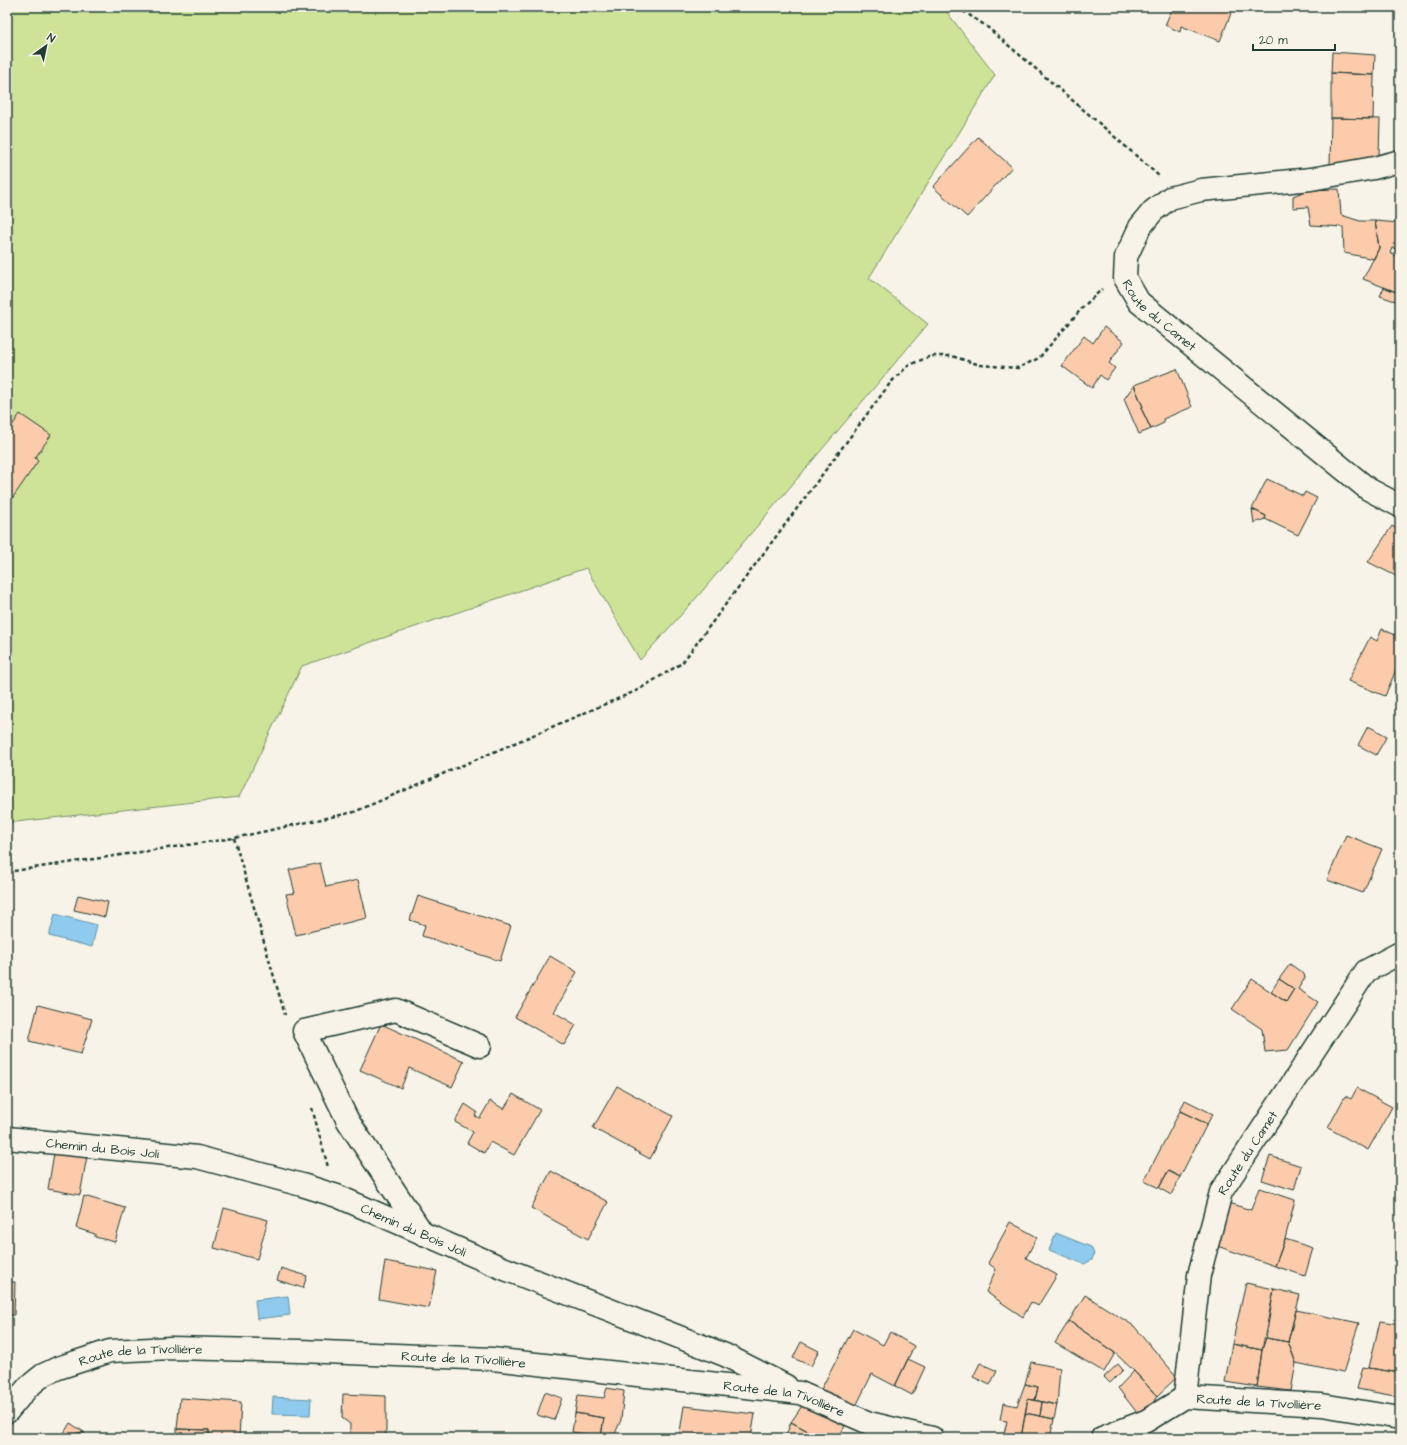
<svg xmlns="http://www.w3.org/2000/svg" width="1407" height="1445" font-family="'Architects Daughter',sans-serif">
<rect width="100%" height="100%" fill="#f7f3e8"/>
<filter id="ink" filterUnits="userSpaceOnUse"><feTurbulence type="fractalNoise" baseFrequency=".025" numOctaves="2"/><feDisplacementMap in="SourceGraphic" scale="8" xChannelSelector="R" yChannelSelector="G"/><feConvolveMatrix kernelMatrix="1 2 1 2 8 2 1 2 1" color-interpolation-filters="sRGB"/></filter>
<g filter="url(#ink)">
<path fill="#cee398" stroke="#769066" d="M 7,7 L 943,7 L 995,75 L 869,278 L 928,324 L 698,596 L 640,660 L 586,568 L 302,666 L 239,797 L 7,823 Z"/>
<path fill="#8fcaef" stroke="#6292a4" d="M 55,914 L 97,925 L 92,947 L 49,936 Z
M 1056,1233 L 1091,1247 L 1094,1254 L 1092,1260 L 1084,1264 L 1049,1250 Z
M 288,1296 L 290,1315 L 257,1319 L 255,1300 Z
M 273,1397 L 311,1399 L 310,1415 L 272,1414 Z"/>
<path fill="#fbcbab" stroke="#1f3d34" d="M 1173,7 L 1222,7 L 1232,11 L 1220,41 L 1181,26 L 1180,32 L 1165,25 Z
M 1332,52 L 1375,55 L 1374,75 L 1331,73 Z
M 1331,73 L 1374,75 L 1373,119 L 1331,118 Z
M 1331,118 L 1380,119 L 1379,155 L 1376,157 L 1330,165 Z
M 978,137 L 1012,167 L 967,217 L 933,187 Z
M 1339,189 L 1341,215 L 1360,221 L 1375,221 L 1379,248 L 1374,259 L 1344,253 L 1343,227 L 1311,225 L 1308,207 L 1293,208 L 1293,196 L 1308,190 Z
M 1375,221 L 1400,223 L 1400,249 L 1392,248 L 1390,253 L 1400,258 L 1399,293 L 1363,279 L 1379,248 Z
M 1384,287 L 1398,293 L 1395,301 L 1380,296 Z
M 1104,327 L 1124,342 L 1109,363 L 1115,368 L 1106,380 L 1100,375 L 1092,388 L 1062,366 L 1084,336 L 1093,343 Z
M 1177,369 L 1192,407 L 1163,419 L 1164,423 L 1151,429 L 1141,408 L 1143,407 L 1134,385 Z
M 1134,385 L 1143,407 L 1141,408 L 1151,429 L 1139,434 L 1124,399 Z
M 20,414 L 51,435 L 35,458 L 38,461 L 7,506 L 7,433 Z
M 1267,479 L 1303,496 L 1305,492 L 1317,498 L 1298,535 L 1265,519 L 1266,516 L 1252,509 Z
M 1252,509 L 1266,516 L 1265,519 L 1254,523 Z
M 1392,526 L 1400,531 L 1400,578 L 1368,562 Z
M 1382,629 L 1400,637 L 1400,660 L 1385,696 L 1348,681 L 1370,637 L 1377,641 Z
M 1368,726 L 1387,736 L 1376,755 L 1358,745 Z
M 1346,835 L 1382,849 L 1363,893 L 1327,880 Z
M 320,863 L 326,887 L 358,880 L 367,918 L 296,935 L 286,894 L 295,893 L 289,870 Z
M 78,895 L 108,902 L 105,917 L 74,910 Z
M 418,896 L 511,926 L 500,961 L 422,936 L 425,925 L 410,920 Z
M 550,956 L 577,972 L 554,1012 L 576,1025 L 564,1045 L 515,1017 Z
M 1290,964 L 1304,974 L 1305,978 L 1298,989 L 1318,1002 L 1288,1050 L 1265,1052 L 1262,1029 L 1232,1009 L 1252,979 L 1286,1002 L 1294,989 L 1279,979 Z
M 1279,979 L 1294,989 L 1286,1002 L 1271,992 Z
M 38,1005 L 92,1019 L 81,1054 L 29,1041 Z
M 381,1024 L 464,1061 L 452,1087 L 409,1068 L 401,1088 L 360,1070 Z
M 617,1086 L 673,1116 L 650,1159 L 593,1128 Z
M 1357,1088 L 1392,1107 L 1368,1150 L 1328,1128 L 1345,1096 L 1351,1099 Z
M 513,1094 L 540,1110 L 514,1155 L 490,1142 L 484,1153 L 467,1143 L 473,1132 L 455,1122 L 465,1104 L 477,1112 L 475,1116 L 480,1118 L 490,1101 L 504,1109 Z
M 1185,1100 L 1213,1114 L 1207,1124 L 1180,1111 Z
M 1180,1111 L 1207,1124 L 1180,1177 L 1168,1171 L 1159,1188 L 1144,1181 Z
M 54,1153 L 87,1156 L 80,1195 L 48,1189 Z
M 1270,1156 L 1301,1166 L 1294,1190 L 1262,1180 Z
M 551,1171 L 608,1202 L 588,1239 L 531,1208 Z
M 1168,1171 L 1180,1177 L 1171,1195 L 1159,1188 Z
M 1259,1188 L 1295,1200 L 1285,1239 L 1275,1266 L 1217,1246 L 1228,1203 L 1251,1210 Z
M 84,1196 L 125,1208 L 115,1242 L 95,1237 L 95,1234 L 76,1228 Z
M 224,1208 L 268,1220 L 257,1259 L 214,1248 Z
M 1010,1222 L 1037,1237 L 1026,1258 L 1057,1275 L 1038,1306 L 1031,1302 L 1023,1317 L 986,1292 L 996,1269 L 988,1263 Z
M 1285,1239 L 1313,1248 L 1305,1276 L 1275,1266 Z
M 385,1261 L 437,1271 L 429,1308 L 379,1299 Z
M 281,1268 L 307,1276 L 303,1288 L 277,1280 Z
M 7,1282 L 15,1282 L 14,1315 L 7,1315 Z
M 1246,1283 L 1274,1289 L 1262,1350 L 1232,1344 Z
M 1274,1289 L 1300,1295 L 1288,1342 L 1266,1338 Z
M 1085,1295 L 1134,1326 L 1177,1377 L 1157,1396 L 1134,1371 L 1115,1353 L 1069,1321 Z
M 1296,1310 L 1359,1323 L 1343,1373 L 1296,1363 L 1288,1342 Z
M 1069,1321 L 1115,1353 L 1104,1372 L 1055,1343 Z
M 1380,1321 L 1400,1324 L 1400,1373 L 1369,1368 Z
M 853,1329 L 883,1345 L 890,1332 L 914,1346 L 895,1386 L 872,1374 L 855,1408 L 820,1391 Z
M 1266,1338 L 1288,1342 L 1296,1363 L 1291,1391 L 1257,1387 L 1262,1350 Z
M 801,1342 L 819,1351 L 811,1366 L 793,1358 Z
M 1232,1344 L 1262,1350 L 1257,1387 L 1225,1382 Z
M 908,1359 L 925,1367 L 912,1395 L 895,1386 Z
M 1031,1362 L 1060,1368 L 1057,1405 L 1035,1400 L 1038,1387 L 1025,1384 Z
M 980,1363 L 997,1371 L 990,1385 L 973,1377 Z
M 1118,1364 L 1123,1370 L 1110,1383 L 1104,1377 Z
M 1363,1367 L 1400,1373 L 1400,1397 L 1357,1389 Z
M 1134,1371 L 1157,1396 L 1152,1405 L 1138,1414 L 1118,1388 Z
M 1025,1384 L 1038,1387 L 1035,1400 L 1028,1399 L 1021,1438 L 1003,1438 L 1007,1421 L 1000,1420 L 1003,1403 L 1017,1406 Z
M 607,1388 L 624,1391 L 621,1420 L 613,1438 L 601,1436 L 604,1418 L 575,1413 L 578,1395 L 604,1398 Z
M 545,1392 L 562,1398 L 554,1420 L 537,1415 Z
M 343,1394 L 386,1396 L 386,1435 L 373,1435 L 373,1438 L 350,1438 L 350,1424 L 342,1418 Z
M 180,1398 L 241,1402 L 239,1438 L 209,1438 L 209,1430 L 177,1429 Z
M 1028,1399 L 1042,1402 L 1040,1416 L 1025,1413 Z
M 1042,1402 L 1057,1405 L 1054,1419 L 1040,1416 Z
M 804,1403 L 845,1426 L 838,1438 L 821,1438 L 791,1422 Z
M 684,1406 L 755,1414 L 751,1438 L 728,1438 L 695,1434 L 695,1438 L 679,1438 Z
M 575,1413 L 604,1418 L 601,1436 L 572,1432 Z
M 1025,1413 L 1054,1419 L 1050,1438 L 1021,1438 Z
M 791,1422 L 821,1438 L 785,1438 Z
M 70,1423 L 84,1432 L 62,1436 Z
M 177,1429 L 209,1430 L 209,1438 L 177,1436 Z
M 84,1432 L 86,1438 L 61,1438 L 62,1436 Z
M 695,1434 L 728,1438 L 695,1438 Z"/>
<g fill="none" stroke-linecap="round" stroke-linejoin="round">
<g stroke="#1f3d34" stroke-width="25">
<g id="minor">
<path id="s1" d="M 1400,161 L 1374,168 L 1311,179 L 1201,190 L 1170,198 L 1153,211 L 1140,227 L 1126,257 L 1125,278 L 1139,302 L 1368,489 L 1400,506"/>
<path id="s2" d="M 7,1138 L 197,1157 L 302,1185 L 337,1196 L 500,1267 L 725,1355 L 786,1386"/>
<path d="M 423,1234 L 348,1121 L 304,1031 L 396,1010 L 480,1046"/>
<path id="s3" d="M 1185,1397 L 1199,1275 L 1221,1192 L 1366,971 L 1400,953"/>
<path id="s4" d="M 7,1412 L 28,1387 L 43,1375 L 58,1368 L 110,1351 L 171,1348 L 300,1351 L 492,1359 L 800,1393 L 869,1423 L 932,1438"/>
<path id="s5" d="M 1102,1438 L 1146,1421 L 1185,1397 L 1322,1405 L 1400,1418"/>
</g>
</g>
<path stroke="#1f3d34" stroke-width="2.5" stroke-dasharray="4 3" stroke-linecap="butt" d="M 957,7 L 986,26 L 1107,130 L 1159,176
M 234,838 L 285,1015
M 7,872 L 234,838 L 354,812 L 638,690 L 682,663 L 891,382 L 909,365 L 931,356 L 952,356 L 980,365 L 1018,368 L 1039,358 L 1083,307 L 1102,289
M 312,1108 L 328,1167"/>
<use href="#minor" stroke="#f7f3e8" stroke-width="22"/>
</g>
</g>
<g text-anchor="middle" stroke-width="4" stroke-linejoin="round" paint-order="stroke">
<g font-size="13" fill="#1f3d34" stroke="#f7f3e8">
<text dy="5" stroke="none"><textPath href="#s1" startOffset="381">Route du Camet</textPath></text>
<text dy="5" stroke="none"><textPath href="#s2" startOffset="96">Chemin du Bois Joli</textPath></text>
<text dy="5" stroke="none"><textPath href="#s3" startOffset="256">Route du Camet</textPath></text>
<text dy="5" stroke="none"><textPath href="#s2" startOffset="420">Chemin du Bois Joli</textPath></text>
<text dy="5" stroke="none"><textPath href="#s4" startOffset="153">Route de la Tivollière</textPath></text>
<text dy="5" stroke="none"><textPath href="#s4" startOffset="477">Route de la Tivollière</textPath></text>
<text dy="5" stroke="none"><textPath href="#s4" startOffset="801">Route de la Tivollière</textPath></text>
<text dy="5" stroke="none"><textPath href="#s5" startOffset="167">Route de la Tivollière</textPath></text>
</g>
</g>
<rect width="1407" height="1445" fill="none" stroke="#f7f3e8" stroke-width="24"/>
<rect x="12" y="12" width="1383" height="1421" fill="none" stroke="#1f3d34" stroke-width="1.5" filter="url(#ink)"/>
<g transform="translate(46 46) rotate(33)" stroke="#f7f3e8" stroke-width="3" paint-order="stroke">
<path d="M0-3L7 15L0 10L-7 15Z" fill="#1f3d34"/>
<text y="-6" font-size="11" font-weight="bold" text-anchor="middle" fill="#1f3d34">N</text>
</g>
<path d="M1253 44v6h82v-6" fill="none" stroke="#1f3d34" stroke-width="2"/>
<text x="1259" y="44" font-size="12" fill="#1f3d34" stroke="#f7f3e8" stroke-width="3" paint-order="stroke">20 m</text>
</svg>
